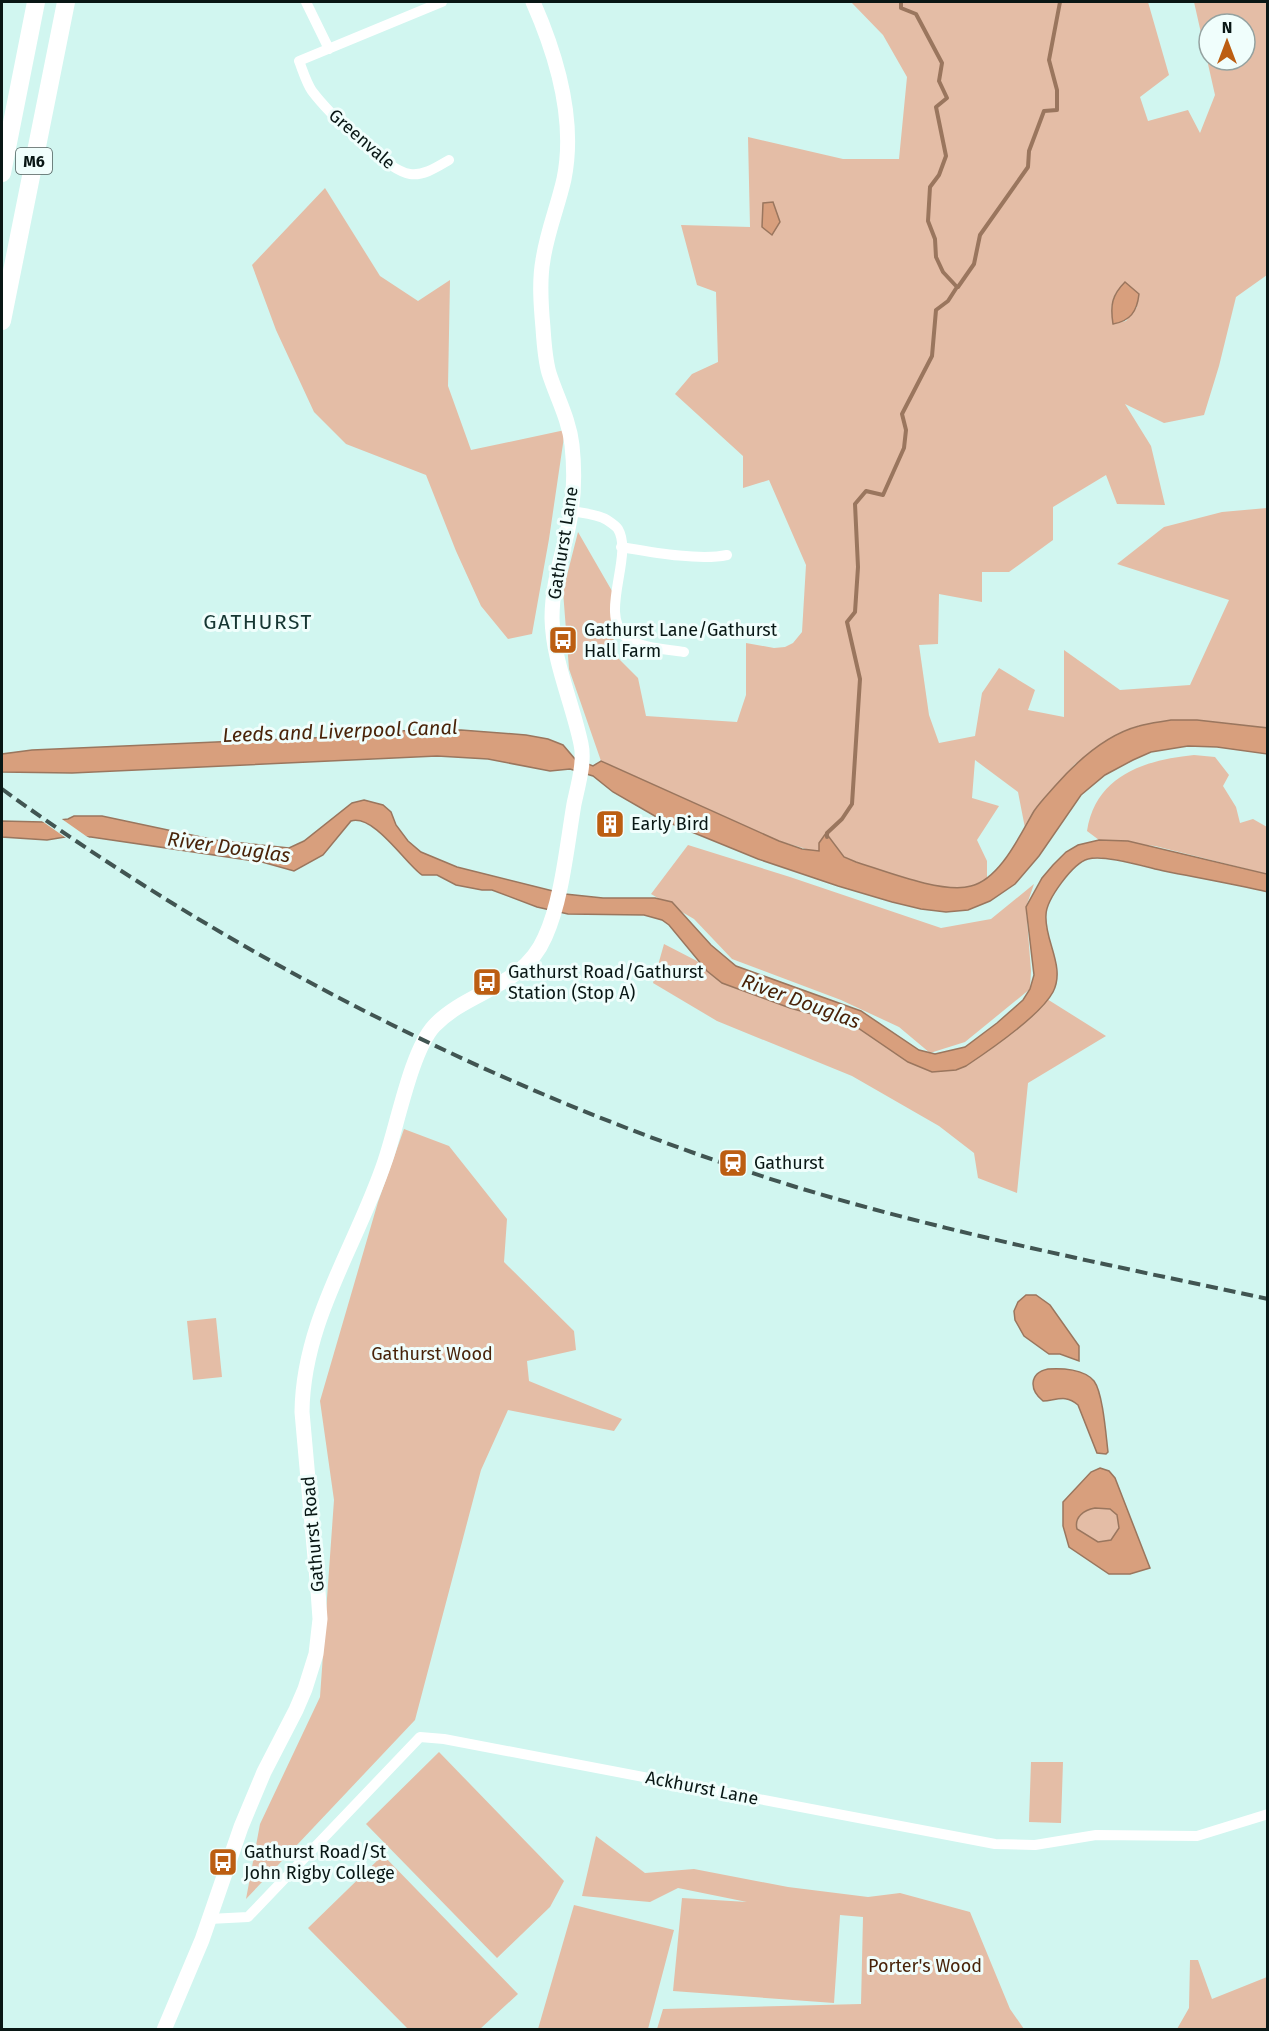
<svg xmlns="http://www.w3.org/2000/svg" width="1269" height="2031" font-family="'Fira Sans',sans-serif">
<rect width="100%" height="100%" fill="#d1f6f0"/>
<path fill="#e4bda6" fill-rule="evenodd" d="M 851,2 L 1148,2 L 1169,75 L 1140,97 L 1148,121 L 1188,110 L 1200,133 L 1215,95 L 1194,2 L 1267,2 L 1267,275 L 1236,297 L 1219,366 L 1204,415 L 1164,423 L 1125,404 L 1151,446 L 1165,505 L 1117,504 L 1106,475 L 1053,507 L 1053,540 L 1009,572 L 982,572 L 982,602 L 939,594 L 938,644 L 919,645 L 929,715 L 939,743 L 975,736 L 982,693 L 999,668 L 1035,690 L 1028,710 L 1064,717 L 1064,650 L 1120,690 L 1190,685 L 1229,600 L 1117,564 L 1164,527 L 1222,512 L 1267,508 L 1267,728 L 1197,720 L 1119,733 L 1075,764 L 1035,809 L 1025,828 L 1018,792 L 975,760 L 972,798 L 999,806 L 977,840 L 987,861 L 987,878 C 981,882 976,885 970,887 C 941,893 885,871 856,862 L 844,857 L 833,842 L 820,851 L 813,851 L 779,841 L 601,761 L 569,669 L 563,591 L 578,532 L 612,591 L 614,654 L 638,678 L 646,716 L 737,722 L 746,695 L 746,643 L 774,648 L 785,647 L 793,643 L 802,632 L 806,565 L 769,480 L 743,488 L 743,456 L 675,394 L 692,374 L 718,362 L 716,292 L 697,285 L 681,225 L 750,227 L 748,137 L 843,159 L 899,159 L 907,77 L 883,35 ZM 1209,24 L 1245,24 L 1245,60 L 1209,60 ZM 1125,282 L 1137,307 L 1126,321 L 1113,324 C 1110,304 1111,296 1125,282 Z
M 325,188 L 380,276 L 418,301 L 450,280 L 448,386 L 471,450 L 565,430 L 549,539 L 532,634 L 508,639 L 481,606 L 456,551 L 426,475 L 346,444 L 314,412 L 276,330 L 252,265 Z
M 1194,755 L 1215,757 L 1229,775 L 1223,786 L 1236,807 L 1240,823 L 1253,819 L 1267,827 L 1267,874 L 1155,846 L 1099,840 L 1087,831 C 1096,775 1145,760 1194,755 Z
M 688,845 L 790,877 L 941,928 L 991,919 L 1034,884 L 1026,907 L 1031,971 L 1030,989 L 965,1042 L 930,1053 L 899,1027 L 841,1000 L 732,959 L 694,919 L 651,894 Z
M 664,944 L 697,961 L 707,971 L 722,983 L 790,1008 L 855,1026 L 908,1062 L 978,1058 L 1013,1031 L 1047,999 L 1106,1036 L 1028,1083 L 1017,1193 L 978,1178 L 974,1153 L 939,1126 L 852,1076 L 717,1021 L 653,983 Z
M 404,1129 L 449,1146 L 507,1219 L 504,1262 L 574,1331 L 576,1350 L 527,1361 L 529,1381 L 622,1419 L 614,1431 L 508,1410 L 481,1470 L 415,1720 L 246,1899 L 260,1824 L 320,1697 L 334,1500 L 320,1401 L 378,1202 Z
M 216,1318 L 222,1377 L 193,1380 L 187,1321 Z
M 1095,1508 L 1110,1509 L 1117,1515 L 1119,1528 L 1111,1540 L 1098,1542 L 1077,1529 C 1074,1517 1084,1510 1095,1508 Z
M 439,1752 L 564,1881 L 550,1907 L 497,1958 L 366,1824 Z
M 1031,1762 L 1063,1762 L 1061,1823 L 1029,1822 Z
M 596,1836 L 645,1873 L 694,1869 L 788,1887 L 868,1897 L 900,1893 L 970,1912 L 1010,2009 L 1024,2029 L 657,2029 L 663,2009 L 861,2004 L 863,1917 L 840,1915 L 834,2003 L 673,1991 L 682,1898 L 747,1902 L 678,1888 L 650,1902 L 582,1896 Z
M 383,1855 L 518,1994 L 480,2029 L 408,2029 L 308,1928 Z
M 574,1905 L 674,1930 L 648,2029 L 538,2029 Z
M 1190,1960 L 1198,1960 L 1212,1999 L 1267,1977 L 1267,2029 L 1177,2029 L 1189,2008 Z"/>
<path fill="#d89f7d" stroke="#9a765e" stroke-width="1.5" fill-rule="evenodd" d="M 773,202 L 780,222 L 772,235 L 762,227 L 763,203 Z
M 1125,282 L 1139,294 C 1137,312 1130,321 1113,324 C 1110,305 1112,295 1125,282 Z
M 1171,720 L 1197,720 L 1268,728 L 1267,754 L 1217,747 L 1188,746 L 1151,752 L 1133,760 L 1105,775 L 1081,795 L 1039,856 L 1015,884 L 990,901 L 968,910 L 946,912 L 921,909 L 892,902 L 838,886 L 758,859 L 660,819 L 613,792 L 593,776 L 570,769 L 550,771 L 488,759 L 437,756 L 72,773 L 2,772 L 2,754 L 32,750 L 357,736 L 387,731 L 461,730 L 526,735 L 548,739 L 563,745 L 575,759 L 593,766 L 601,761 L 779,841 L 802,849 L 819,851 L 819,843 L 826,833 L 844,857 L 856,862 C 885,871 943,894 971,886 C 1000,879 1020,835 1034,811 C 1040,802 1048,794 1055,786 C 1077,761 1105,735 1139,726 C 1149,723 1160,722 1171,720 Z
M 364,800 L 383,805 L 391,812 L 396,825 L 408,841 L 421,852 L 457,867 L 565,894 L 603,898 L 655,898 L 672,902 L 711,945 L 736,966 L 861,1011 L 919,1050 L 935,1054 L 965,1047 L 997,1023 L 1023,1000 L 1030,989 L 1034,975 L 1026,907 L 1042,878 L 1053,865 L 1066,852 L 1078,845 L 1099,840 L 1128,841 L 1267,874 L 1268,892 C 1233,884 1199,878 1164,871 C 1146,867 1104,854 1088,859 C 1073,863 1046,900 1046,915 C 1044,940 1066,967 1053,992 C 1040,1016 990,1050 966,1066 L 956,1070 L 932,1072 L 908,1062 L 855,1026 L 790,1008 L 722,983 L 707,971 L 669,925 L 662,920 L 644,915 L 568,914 L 537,907 L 492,890 L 482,890 L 456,885 L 437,875 L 422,875 C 405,863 374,814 351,821 L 323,855 L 294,871 L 262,862 L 91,837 L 65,837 L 47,840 L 2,837 L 2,821 L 43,822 L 68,819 L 74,816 L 102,816 L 215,840 L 289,848 L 304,841 L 352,803 Z
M 1026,1295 L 1036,1295 L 1050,1305 L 1079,1346 L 1079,1361 L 1060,1354 L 1049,1354 L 1024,1336 L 1015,1320 L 1014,1311 L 1018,1302 Z
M 1048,1369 C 1062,1368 1084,1369 1094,1381 C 1103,1393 1106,1436 1108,1452 L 1106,1454 L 1097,1453 L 1078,1405 C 1066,1394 1057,1400 1043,1401 C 1029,1390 1029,1373 1048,1369 Z
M 1100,1468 L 1109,1471 L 1115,1478 L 1150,1568 L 1130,1574 L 1109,1574 L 1069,1547 L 1063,1526 L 1063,1502 L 1091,1472 ZM 1095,1508 L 1110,1509 L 1117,1515 L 1119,1528 L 1111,1540 L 1098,1542 L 1077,1529 C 1074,1517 1084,1510 1095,1508 Z"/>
<path fill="#d1f6f0" d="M 59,817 L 86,836 L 93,840 L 69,840 L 39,819 Z"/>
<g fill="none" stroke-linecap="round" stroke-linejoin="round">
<path stroke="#9a765e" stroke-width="4" d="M 958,287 L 974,264 L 980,235 L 1028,167 L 1029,151 L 1044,111 L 1057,110 L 1057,90 L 1049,60 L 1060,2
M 827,837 L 827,833 L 842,819 L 852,804 L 860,679 L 847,622 L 855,612 L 858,567 L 855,504 L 866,491 L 883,495 L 904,448 L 906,430 L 902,414 L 932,356 L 936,310 L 948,301 L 957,287 L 943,272 L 936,257 L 935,239 L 928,221 L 930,187 L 939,175 L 946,156 L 936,107 L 947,98 L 939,81 L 942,63 L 916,14 L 901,8 L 901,2"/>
<path stroke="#fff" stroke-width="10" d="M 306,2 L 329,49
M 442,2 L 299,61 C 303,71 306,82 312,91 C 327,111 387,171 410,174 C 424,176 437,167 449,160
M 571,511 C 582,513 598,514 607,520 C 610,522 616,526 618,529 C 634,556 598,615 626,637 C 642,649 666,649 684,652
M 621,547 C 651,552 699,561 727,555
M 209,1919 L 248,1917 L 420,1737 L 444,1739 L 995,1844 L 1035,1845 L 1096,1835 L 1197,1836 L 1268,1814"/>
<path stroke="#fff" stroke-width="15" d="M 164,2030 L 202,1940 L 241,1827 L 264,1772 L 296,1710 L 305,1689 L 316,1654 L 320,1619 L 318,1591 L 302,1412 C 303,1320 357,1245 385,1161 C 397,1127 411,1051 434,1026 C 468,990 523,988 545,937 C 562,900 567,845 574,804 C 578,785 585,762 581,744 C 572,701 553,662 552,618 C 552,587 561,559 568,529 C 574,502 575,473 572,445 C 569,419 557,398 549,373 C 545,359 544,343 543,328 C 541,306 539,281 543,260 C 547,232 558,206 564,179 C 576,120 556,54 533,2"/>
<path stroke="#fff" stroke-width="18" d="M 2,173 L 36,2
M 2,321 L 66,2"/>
<path stroke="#415552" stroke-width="4" stroke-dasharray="12 6" stroke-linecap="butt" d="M 2,789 C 239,962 516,1100 796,1187 C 951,1234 1110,1265 1268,1299"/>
</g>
<defs>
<g id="bus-square" transform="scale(1.5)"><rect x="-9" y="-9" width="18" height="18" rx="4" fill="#bc5e12" stroke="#f0fefc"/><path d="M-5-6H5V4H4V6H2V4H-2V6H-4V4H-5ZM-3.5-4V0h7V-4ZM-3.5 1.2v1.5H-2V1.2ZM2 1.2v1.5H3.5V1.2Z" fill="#fff"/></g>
<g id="building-square" transform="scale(1.5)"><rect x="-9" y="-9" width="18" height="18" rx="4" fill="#bc5e12" stroke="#f0fefc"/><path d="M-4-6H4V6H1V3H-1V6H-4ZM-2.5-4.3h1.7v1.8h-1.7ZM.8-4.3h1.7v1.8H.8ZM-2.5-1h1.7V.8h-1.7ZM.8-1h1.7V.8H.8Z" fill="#fff"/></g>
<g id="station-square" transform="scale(1.5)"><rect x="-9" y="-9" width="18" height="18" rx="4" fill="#bc5e12" stroke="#f0fefc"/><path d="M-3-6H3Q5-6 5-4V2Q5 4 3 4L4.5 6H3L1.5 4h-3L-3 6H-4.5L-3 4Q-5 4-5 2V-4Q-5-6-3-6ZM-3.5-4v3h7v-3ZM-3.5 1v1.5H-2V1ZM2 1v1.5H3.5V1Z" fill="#fff"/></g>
</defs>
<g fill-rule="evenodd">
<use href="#bus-square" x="563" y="640"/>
<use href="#building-square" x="610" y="824"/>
<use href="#bus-square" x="487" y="982"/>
<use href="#station-square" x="733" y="1163"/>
<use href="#bus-square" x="223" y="1862"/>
</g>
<g text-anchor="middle" stroke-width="6" stroke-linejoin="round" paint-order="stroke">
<rect fill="#f0fefc" stroke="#4e5c5a" stroke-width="1.5" x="16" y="148" width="36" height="26" rx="4.5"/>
<g font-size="16" font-weight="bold" fill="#091715">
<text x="34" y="167">M6</text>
</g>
<g font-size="18" fill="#091715" stroke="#f0fefc">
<text transform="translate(362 139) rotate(41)" y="6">Greenvale</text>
<text transform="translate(563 543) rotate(-81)" y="6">Gathurst Lane</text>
<text transform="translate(313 1534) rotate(-95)" y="6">Gathurst Road</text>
<text transform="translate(702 1788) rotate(11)" y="6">Ackhurst Lane</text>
</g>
<g font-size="18" fill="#091715" stroke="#f0fefc" text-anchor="start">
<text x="584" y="636">Gathurst Lane/Gathurst<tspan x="584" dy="21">Hall Farm</tspan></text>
<text x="631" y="830">Early Bird</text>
<text x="508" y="978">Gathurst Road/Gathurst<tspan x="508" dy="21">Station (Stop A)</tspan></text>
<text x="754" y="1169">Gathurst</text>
<text x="244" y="1858">Gathurst Road/St<tspan x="244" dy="21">John Rigby College</tspan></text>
</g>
<g font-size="18" fill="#482309" stroke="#f0fefc">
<text x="432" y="1360">Gathurst Wood</text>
<text x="925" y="1972">Porter's Wood</text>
</g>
<g font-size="20" font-style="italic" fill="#492309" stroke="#f0fefc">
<text transform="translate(340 731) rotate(-2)" y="7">Leeds and Liverpool Canal</text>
<text transform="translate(229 847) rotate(8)" y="7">River Douglas</text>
<text transform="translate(801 1001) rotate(20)" y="7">River Douglas</text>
</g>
<g font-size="21" letter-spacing="1.5" fill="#173733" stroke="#f0fefc">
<text x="258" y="629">GATHURST</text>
</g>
</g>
<rect width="1269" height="2031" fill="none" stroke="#091715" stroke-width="6"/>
<g transform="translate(1227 42)"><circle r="28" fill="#f0fefc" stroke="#94a2a0" stroke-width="1.5"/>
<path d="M0-4.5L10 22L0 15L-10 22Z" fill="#bc5e12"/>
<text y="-9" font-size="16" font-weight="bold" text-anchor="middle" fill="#091715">N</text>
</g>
</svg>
